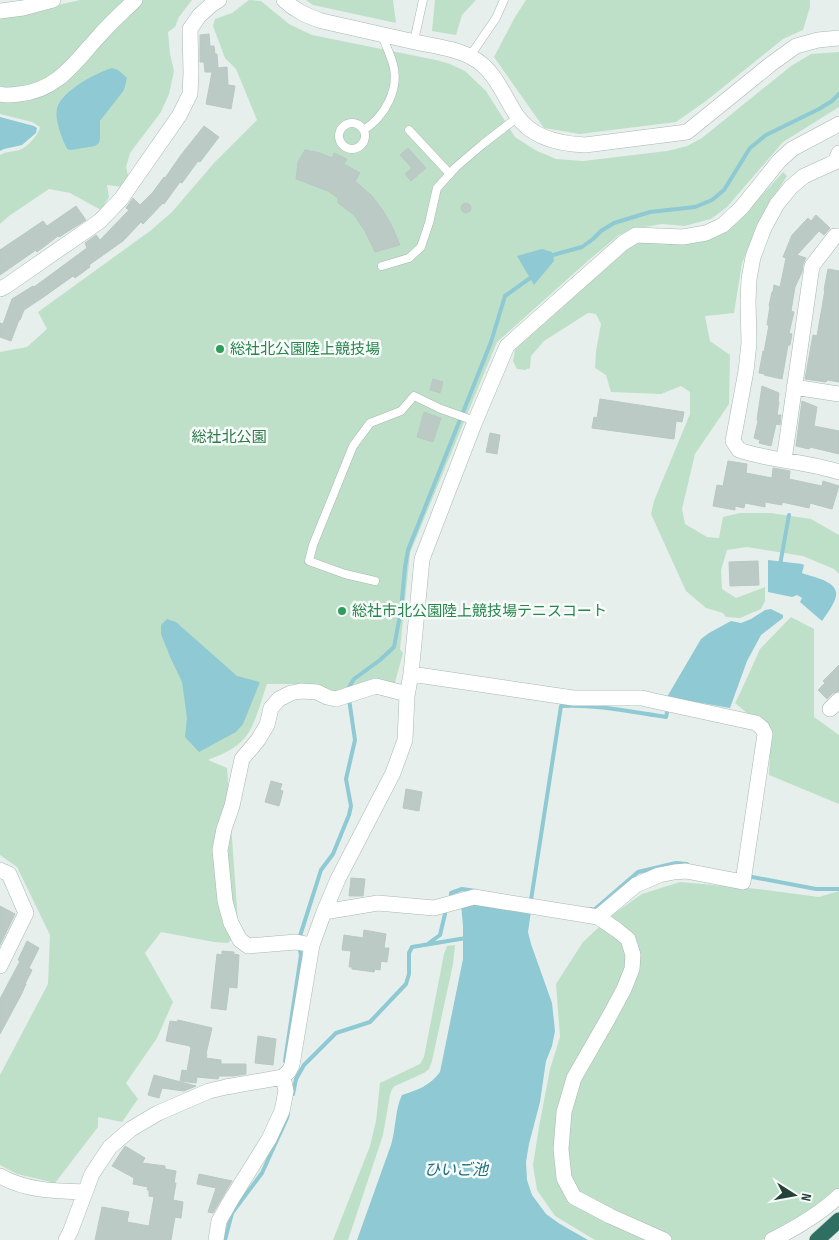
<svg xmlns="http://www.w3.org/2000/svg" width="839" height="1240" font-family="'Sofia Sans Condensed','Noto Sans JP',sans-serif">
<rect width="100%" height="100%" fill="#e6efeb"/>
<path fill="#bfe0c8" fill-rule="evenodd" d="M 80,0 L 192,0 L 179,17 L 175,27 L 168,32 L 170,54 L 174,71 L 169,94 L 161,112 L 130,153 L 126,167 L 129,179 L 123,187 L 107,185 L 109,197 L 101,210 L 70,193 L 49,189 L 9,216 L 0,224 L 0,155 C 6,151 13,152 19,150 C 27,148 39,134 40,127 L 32,122 L 0,114 L 0,18 ZM 76,86 L 103,116 L 100,121 L 100,138 L 67,149 C 63,143 62,136 60,130 C 53,105 56,102 76,86 Z
M 249,0 L 261,1 L 289,24 L 312,35 L 436,60 L 450,64 L 465,71 L 486,91 L 515,137 L 535,150 L 556,159 L 583,161 L 667,151 L 687,146 L 702,138 L 791,66 L 811,54 L 839,52 L 839,107 L 783,142 L 727,207 L 711,219 L 684,226 L 662,224 L 639,228 L 619,235 L 590,259 L 497,342 L 410,553 L 400,649 L 403,653 L 394,686 L 343,693 L 294,684 L 267,684 C 261,700 255,729 242,741 C 233,750 220,755 208,760 L 227,768 L 238,922 L 236,935 L 228,943 L 214,942 L 161,932 L 145,953 L 173,1002 L 157,1038 L 126,1083 L 138,1099 L 122,1122 L 98,1117 L 98,1127 L 55,1183 L 17,1174 L 0,1165 L 0,1075 L 48,984 L 50,935 L 17,867 L 0,855 L 0,352 L 27,347 L 47,329 L 38,312 L 150,231 L 172,212 L 214,163 L 257,120 L 236,69 L 225,58 L 213,26 L 215,19 L 232,13 Z
M 306,0 L 393,0 L 396,23 L 313,5 Z
M 435,0 L 476,0 L 462,15 L 456,35 L 432,31 Z
M 526,0 L 810,0 L 810,7 L 803,30 L 783,39 L 706,101 L 676,122 L 580,134 L 544,128 L 494,57 L 515,17 Z
M 783,172 L 787,176 L 764,212 L 742,263 L 734,313 L 705,316 L 710,341 L 730,355 L 729,404 L 695,454 L 682,509 L 685,524 L 707,537 L 719,538 L 723,517 L 740,513 L 771,513 L 811,519 L 839,535 L 839,574 L 834,569 L 803,556 L 747,547 L 727,550 L 721,570 L 722,589 L 736,598 L 765,587 L 765,601 L 761,609 L 740,618 L 726,617 L 723,613 L 706,608 L 686,591 L 651,514 L 654,501 L 690,414 L 690,392 L 681,386 L 661,394 L 611,392 L 606,375 L 595,368 L 596,351 L 601,324 L 596,314 L 588,313 L 544,341 L 531,356 L 530,368 L 525,370 L 517,369 L 513,361 L 515,350 L 637,241 L 686,243 L 716,237 L 738,222 Z
M 791,617 L 814,629 L 814,717 L 839,735 L 839,804 L 769,775 L 771,733 L 735,703 L 741,691 L 760,649 Z
M 680,882 L 758,889 L 819,897 L 839,891 L 839,1190 L 786,1228 L 762,1240 L 595,1240 L 555,1216 L 537,1190 L 533,1165 L 539,1127 L 550,1069 L 560,1037 L 556,984 L 583,942 L 612,915 L 642,894 Z
M 455,945 L 453,964 L 432,1061 L 429,1069 L 424,1073 L 395,1086 L 392,1089 L 390,1095 L 383,1135 L 348,1240 L 333,1240 L 370,1146 L 376,1121 L 380,1083 L 420,1064 L 424,1057 L 444,954 L 447,946 Z"/>
<path fill="#8ec9d4" d="M 112,68 L 118,70 L 127,78 L 124,90 L 100,121 L 100,138 L 99,143 L 95,146 L 71,150 L 67,149 C 62,140 54,117 57,108 C 61,91 96,73 112,68 Z
M 0,117 L 34,126 L 37,128 L 36,133 L 22,145 L 4,149 L 0,151 Z
M 542,249 L 552,252 L 554,261 L 534,285 L 517,256 Z
M 768,560 L 802,564 L 804,565 L 802,573 C 812,577 839,581 836,596 C 835,603 826,615 822,621 L 800,602 L 802,598 L 797,595 L 792,597 L 768,592 Z
M 771,609 L 783,615 L 783,618 L 761,635 L 747,661 L 730,708 L 667,697 L 701,639 L 709,633 L 731,621 L 741,623 L 751,619 L 765,610 Z
M 167,619 L 176,622 L 237,676 L 260,682 L 243,724 L 236,732 L 199,752 L 185,737 L 187,718 L 182,682 L 171,659 L 161,634 L 161,625 Z
M 472,902 L 531,911 L 528,932 L 531,944 L 552,1003 L 555,1031 L 552,1046 L 546,1061 L 540,1102 L 529,1144 L 526,1162 L 527,1180 L 532,1195 L 546,1214 L 560,1224 L 588,1240 L 357,1240 L 391,1145 C 396,1129 395,1109 402,1095 C 417,1090 430,1086 440,1072 L 463,959 L 463,926 L 461,904 Z"/>
<g fill="none" stroke-linecap="round" stroke-linejoin="round">
<path stroke="#8ec9d4" stroke-width="4" d="M 550,258 L 553,255 L 582,247 L 593,239 L 601,231 L 614,223 L 650,212 L 695,207 L 712,200 L 724,190 L 750,148 L 766,135 L 819,109 L 832,101 L 839,94
M 780,565 L 789,515
M 349,692 L 349,687 L 354,679 L 380,660 L 394,647 L 401,610 L 405,567 L 408,550 L 491,342 L 505,296 L 533,276
M 747,876 L 816,889 L 839,889
M 451,895 L 451,893 L 462,889 L 476,891
M 531,900 L 561,706 C 596,704 632,712 666,717 L 668,708
M 591,909 L 594,910 L 638,872 L 676,863 L 687,864
M 299,939 L 300,936 L 321,870 L 333,854 L 349,815 L 351,806 L 346,779 L 355,740 L 349,699
M 429,943 L 440,935 L 445,914
M 287,1064 L 285,1061 L 301,955 L 299,946
M 293,1094 L 296,1079 L 304,1065 L 336,1033 L 370,1022 L 406,984 L 409,974 L 409,953 L 412,947 L 466,938
M 225,1240 L 232,1213 L 262,1173 L 287,1118 L 288,1113"/>
</g>
<path fill="#bbcac4" stroke="#b8c9c2" d="M 209,34 L 210,46 L 214,46 L 215,54 L 217,54 L 218,68 L 227,67 L 228,85 L 235,86 L 231,109 L 206,104 L 212,72 L 205,72 L 204,62 L 200,62 L 200,35 Z
M 204,126 L 219,137 L 200,162 L 198,161 L 182,183 L 180,182 L 164,204 L 163,203 L 143,224 L 141,222 L 123,241 L 89,265 L 90,267 L 75,278 L 73,276 L 45,296 L 24,310 L 20,320 L 19,320 L 11,341 L 0,337 L 0,323 L 3,324 L 12,299 L 33,286 L 34,287 L 87,248 L 85,243 L 96,235 L 100,240 L 129,210 L 126,208 L 133,198 L 140,205 L 153,192 L 164,177 L 165,178 L 181,155 Z
M 408,148 L 426,168 L 411,181 L 405,174 L 412,168 L 400,155 Z
M 305,150 L 320,153 L 332,158 L 334,153 L 347,159 L 344,164 L 360,173 L 355,181 L 372,196 L 382,209 L 391,224 L 400,245 L 375,252 L 365,231 L 354,215 L 338,203 L 338,198 L 328,191 L 296,179 L 298,162 Z
M461 208a5 5 0 1 1 10 0a5 5 0 1 1-10 0Z
M 76,206 L 86,220 L 59,237 L 58,236 L 37,252 L 36,250 L 0,275 L 0,250 L 43,221 L 47,226 Z
M 816,215 L 830,228 L 824,235 L 819,231 L 797,255 L 806,258 L 803,264 L 802,272 L 795,287 L 791,311 L 794,312 L 789,333 L 792,334 L 790,345 L 788,345 L 782,379 L 764,375 L 765,374 L 759,373 L 763,351 L 764,352 L 769,325 L 767,325 L 770,306 L 769,306 L 772,292 L 773,292 L 774,285 L 780,287 L 786,258 L 783,257 L 792,235 L 808,218 L 811,221 Z
M 828,269 L 839,271 L 839,382 L 827,380 L 826,382 L 805,379 L 813,335 L 817,336 L 825,290 L 824,290 Z
M 433,379 L 443,382 L 440,393 L 430,390 Z
M 762,386 L 779,393 L 778,402 L 779,402 L 777,415 L 781,415 L 780,425 L 776,424 L 771,446 L 759,443 L 760,440 L 754,438 L 758,421 L 757,420 Z
M 600,399 L 684,412 L 682,422 L 676,421 L 674,439 L 592,428 L 594,417 L 597,418 Z
M 802,401 L 817,407 L 814,426 L 839,431 L 839,454 L 810,447 L 809,449 L 796,446 Z
M 424,412 L 441,418 L 433,442 L 417,437 Z
M 490,433 L 500,435 L 497,454 L 486,452 Z
M 728,461 L 747,464 L 746,473 L 772,478 L 773,468 L 790,471 L 789,479 L 822,486 L 823,481 L 839,486 L 832,509 L 810,503 L 809,508 L 782,502 L 782,505 L 765,502 L 765,507 L 745,503 L 744,508 L 735,506 L 735,510 L 713,506 L 717,485 L 723,486 Z
M 758,561 L 759,585 L 730,586 L 729,562 Z
M 839,665 L 839,691 L 833,693 L 827,699 L 818,690 L 825,683 L 823,681 Z
M 271,781 L 282,784 L 280,790 L 283,791 L 279,806 L 265,802 Z
M 406,789 L 422,792 L 419,811 L 403,808 Z
M 351,878 L 365,879 L 363,896 L 349,896 Z
M 0,906 L 15,914 L 0,945 Z
M 364,930 L 386,934 L 384,948 L 389,948 L 387,962 L 381,961 L 380,970 L 375,969 L 374,972 L 352,969 L 352,967 L 349,967 L 351,951 L 342,950 L 344,935 L 363,938 Z
M 27,941 L 39,948 L 29,968 L 32,970 L 25,984 L 26,984 L 21,995 L 0,1034 L 0,999 L 20,961 L 18,960 Z
M 222,951 L 234,952 L 234,954 L 239,955 L 237,988 L 229,987 L 226,1010 L 211,1008 L 217,954 L 222,955 Z
M 178,1020 L 212,1028 L 206,1054 L 207,1054 L 206,1058 L 221,1060 L 221,1064 L 246,1064 L 246,1074 L 233,1076 L 219,1076 L 218,1079 L 197,1077 L 196,1083 L 180,1081 L 182,1070 L 187,1071 L 191,1048 L 190,1047 L 190,1046 L 166,1041 L 170,1021 L 177,1022 Z
M 258,1036 L 276,1039 L 273,1065 L 255,1063 Z
M 154,1075 L 196,1086 L 184,1091 L 162,1088 L 159,1098 L 148,1095 Z
M 125,1146 L 145,1158 L 142,1163 L 165,1166 L 165,1169 L 176,1171 L 174,1183 L 176,1183 L 173,1200 L 183,1202 L 181,1218 L 175,1217 L 171,1240 L 95,1240 L 102,1207 L 129,1212 L 127,1222 L 149,1226 L 154,1197 L 149,1196 L 149,1190 L 147,1190 L 148,1187 L 133,1184 L 134,1178 L 112,1166 Z
M 199,1174 L 232,1181 L 213,1213 L 208,1212 L 216,1188 L 197,1184 Z"/>
<g fill="none" stroke-linecap="round" stroke-linejoin="round">
<g stroke="#a8b8b2" stroke-width="9">
<path id="service" d="M 414,41 L 423,0
M 470,56 L 496,18 L 504,0
M339 136a13 13 0 1 1 26 0a13 13 0 1 1-26 0Z
M 364,130 C 385,116 400,89 393,64 C 390,54 385,44 382,34
M 409,130 L 450,174
M 382,266 L 409,258 L 421,247 L 429,223 L 437,188 L 456,167 L 483,144 L 518,117
M 375,581 L 345,574 L 309,561 L 313,545 L 353,446 L 370,423 L 401,411 L 414,396 L 441,409 L 475,421"/>
</g>
<g stroke="#a8b8b2" stroke-width="16">
<path id="minor" d="M 0,94 C 6,96 13,95 19,94 C 57,91 75,62 99,36 C 110,23 123,12 135,0
M 839,153 L 835,162 L 804,176 L 791,187 L 777,204 L 764,228 L 753,257 L 749,279 L 748,301 L 749,343 L 746,371 L 733,441 L 739,450 C 771,461 806,461 839,472
M 0,289 L 6,286 L 100,221 L 121,199 L 179,116 L 190,94 L 191,73 L 190,29 L 199,16 L 211,5 L 219,0
M 794,387 L 839,394
M 784,460 L 812,266 L 835,236 L 839,236
M 411,674 L 573,698 L 642,698 L 650,700 L 756,723 L 762,728 L 765,734 L 743,882 L 686,871 L 674,872 L 659,875 L 636,885 L 598,917
M 830,709 L 839,700
M 0,870 L 9,874 L 26,913 L 0,966
M 324,912 L 378,903 L 434,908 L 474,897 L 598,917 L 617,930 L 628,939 L 633,955 L 632,969 L 624,989 L 609,1017 L 574,1078 L 564,1112 L 561,1149 L 564,1178 L 574,1197 L 610,1216 L 664,1240
M 312,945 L 296,942 L 248,946 L 240,940 L 231,923 L 225,901 L 220,850 L 224,829 L 232,806 L 242,759 L 258,740 L 267,725 L 271,708 L 279,699 L 291,693 L 301,691 L 317,692 L 327,697 L 336,699 L 376,686 L 407,694
M 0,1176 C 27,1191 55,1191 85,1192
M 66,1240 L 71,1230 L 92,1174 L 110,1147 L 131,1129 L 158,1113 L 209,1091 L 226,1087 L 283,1077 L 289,1071 L 292,1065 L 312,945 L 324,912 L 338,879 L 393,773 L 405,740 L 407,696 L 411,674 L 422,559 L 474,424 L 507,346 L 623,243 L 636,235 L 683,237 L 706,233 L 723,225 L 742,207 L 779,161 L 792,149 L 839,124
M 216,1240 L 219,1221 L 231,1200 L 269,1139 L 282,1111 L 286,1091 L 283,1077
M 772,1240 C 796,1228 820,1214 839,1196"/>
</g>
<g stroke="#a8b8b2" stroke-width="16">
<path id="tertiary" d="M 284,0 C 296,11 307,16 322,21 C 353,28 384,35 415,42 C 433,46 454,48 471,57 C 495,69 503,95 517,116 C 532,138 561,144 585,145 L 687,132 L 771,64 L 796,46 L 818,40 L 839,38
M 0,11 L 23,8 L 53,0"/>
</g>
<g stroke="#c2cac8" stroke-width="16">
<path id="motorway" d="M 817,1240 L 839,1220"/>
</g>
<use href="#service" stroke="#fff" stroke-width="8"/>
<use href="#minor" stroke="#fff" stroke-width="15"/>
<use href="#tertiary" stroke="#fff" stroke-width="15"/>
<use href="#motorway" stroke="#2f6f62" stroke-width="15"/>
</g>
<g fill="#2e9e5b" stroke="#f7fbf9" stroke-width="2">
<circle cx="220" cy="349" r="5"/>
<circle cx="342" cy="611" r="5"/>
</g>
<g text-anchor="middle" stroke-width="5" stroke-linejoin="round" paint-order="stroke">
<g font-size="15" fill="#27864d" stroke="#f7fbf9" text-anchor="start">
<text x="230" y="354">総社北公園陸上競技場</text>
<text x="352" y="616">総社市北公園陸上競技場テニスコート</text>
</g>
<g font-size="15" fill="#2d7a4b" stroke="#f7fbf9">
<text x="229" y="442">総社北公園</text>
</g>
<g font-size="16" font-style="italic" fill="#1c6f80" stroke="#f7fbf9">
<text x="456" y="1175">ひいご池</text>
</g>
</g>
<g transform="translate(794 1195) rotate(101)" stroke="#f7fbf9" stroke-width="4" paint-order="stroke">
<path d="M0-4L9 19L0 12L-9 19Z" fill="#24423a"/>
<text y="-8" font-size="14" font-weight="bold" text-anchor="middle" fill="#24423a">N</text>
</g>
</svg>
